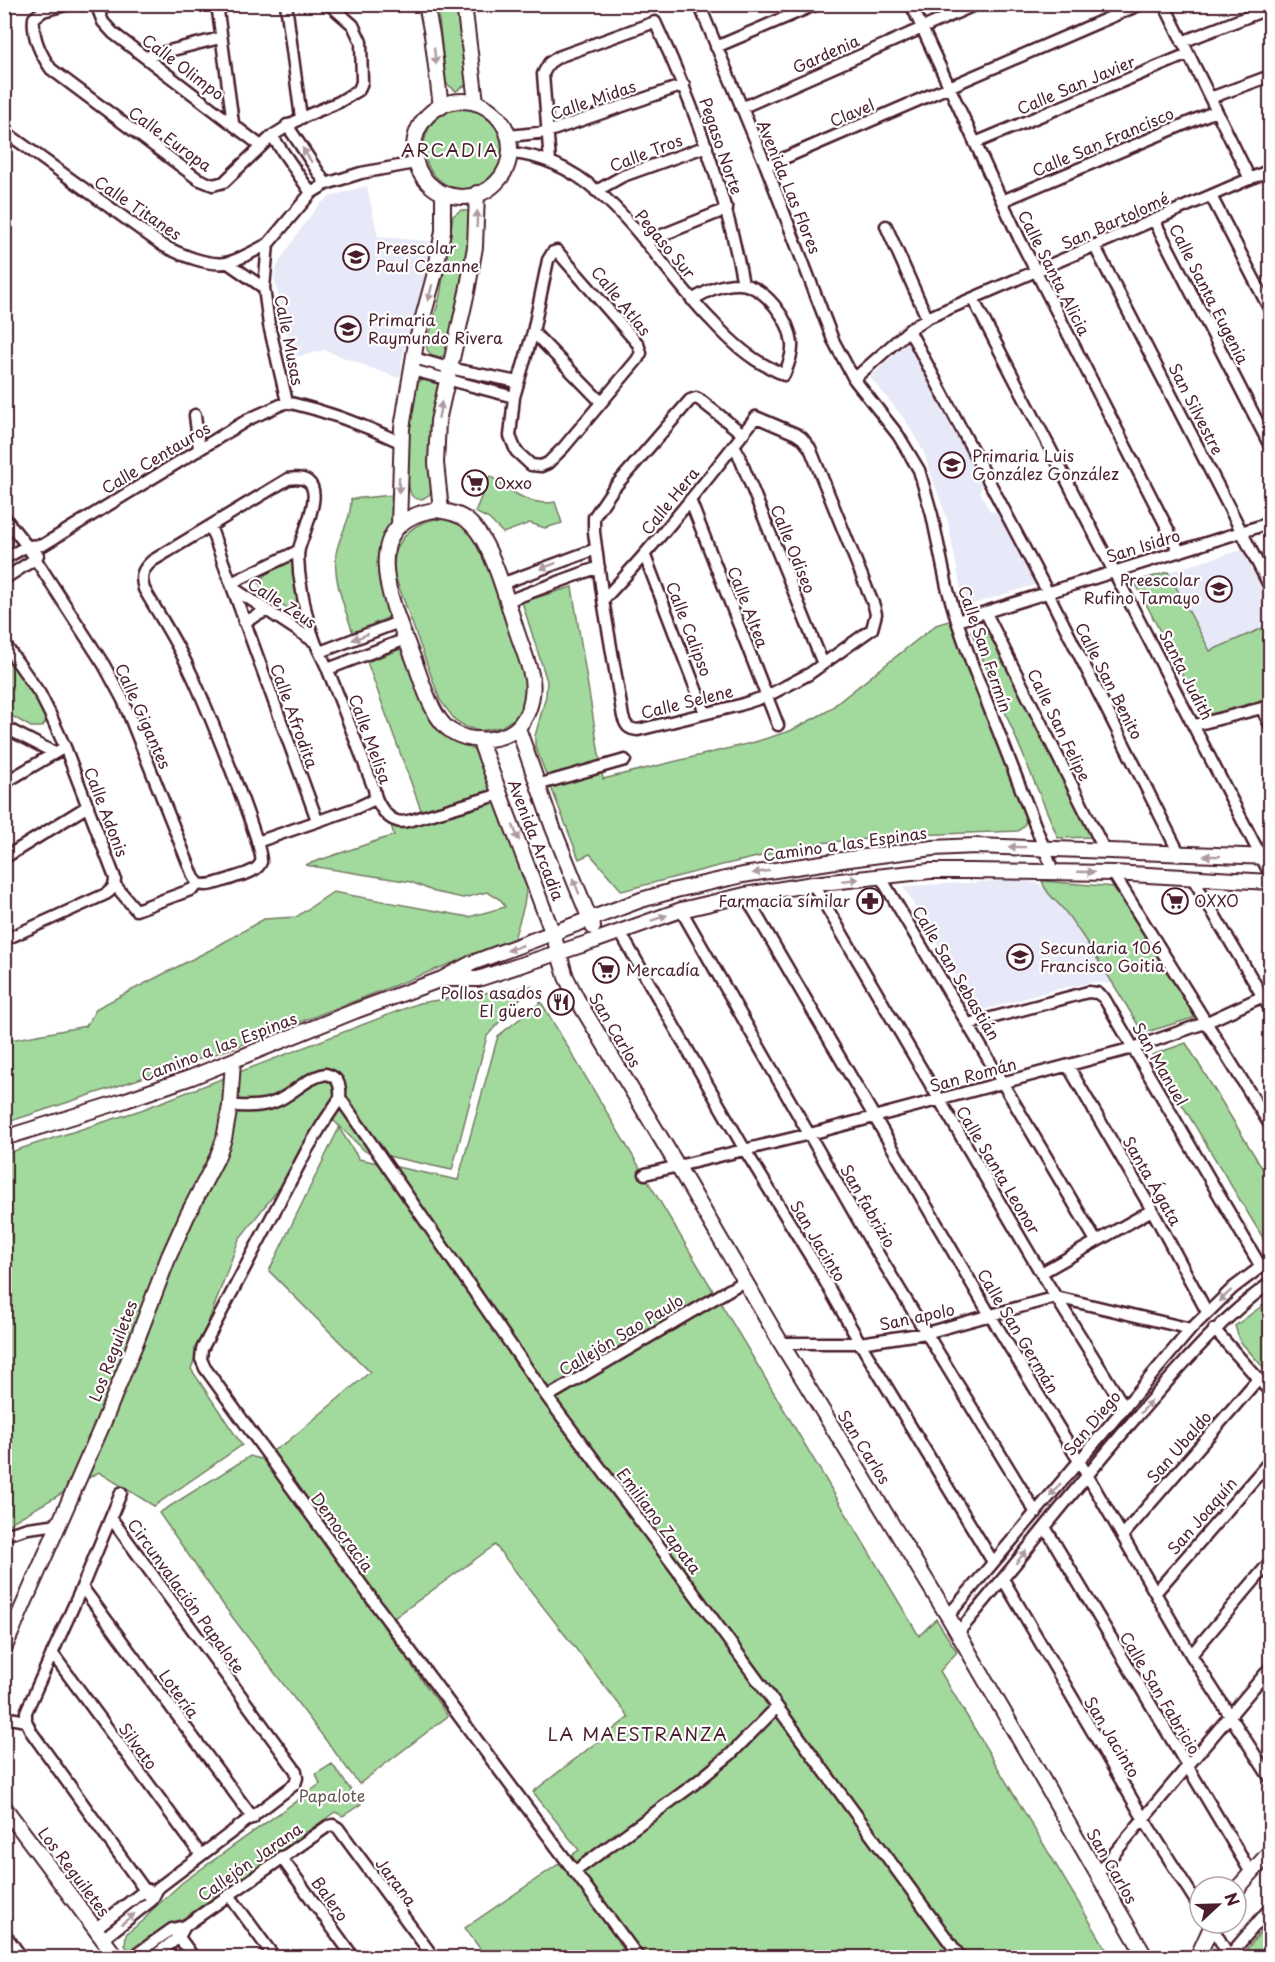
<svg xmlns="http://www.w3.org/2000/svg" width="1275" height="1962" font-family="'Playpen Sans',sans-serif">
<rect width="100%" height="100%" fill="#fff"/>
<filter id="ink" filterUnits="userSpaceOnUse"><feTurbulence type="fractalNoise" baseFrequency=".0167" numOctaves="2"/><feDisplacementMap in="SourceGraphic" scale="12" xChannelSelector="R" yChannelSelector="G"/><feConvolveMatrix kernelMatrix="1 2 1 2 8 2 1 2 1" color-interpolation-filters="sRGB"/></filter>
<g filter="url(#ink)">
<path fill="#e8e9f8" d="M 367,186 L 378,237 L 431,241 L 425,289 L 415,324 L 406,338 L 401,367 L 402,371 L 398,378 L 324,350 L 297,357 L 286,333 L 274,276 L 278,264 L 302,227 L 320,204 L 331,196 Z
M 910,340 L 983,478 L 980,492 L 990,511 L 1001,514 L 1037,584 L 964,607 L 948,522 L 923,451 L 906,421 L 870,377 Z
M 1242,550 L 1270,605 L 1270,625 L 1210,651 L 1168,572 Z
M 1024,880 L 1040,884 L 1066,912 L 1113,984 L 1093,982 L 1053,990 L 980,1011 L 974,1007 L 903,886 Z"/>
<path fill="#a2da9e" stroke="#767c64" stroke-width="1.5" d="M 435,5 L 459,5 L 467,84 L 456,91 L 446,83 L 438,10 Z
M424 148a41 41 0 1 1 82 0a41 41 0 1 1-82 0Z
M 461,210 L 471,212 L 469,262 L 447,352 L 444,356 L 434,358 L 427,350 L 427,343 L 440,296 L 453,216 Z
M 422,377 L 438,381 C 440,393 434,406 432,418 C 428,442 430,466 431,489 L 430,494 C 424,498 420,502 413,497 C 401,486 410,390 422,377 Z
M 490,476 C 509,490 530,507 555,502 L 562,523 L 545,528 L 530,523 L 503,533 L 489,519 L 475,512 Z
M 393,495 C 395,522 390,521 382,544 C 373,568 381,594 392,616 L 353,633 C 345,608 333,581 336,554 C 339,535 352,519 351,499 Z
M 435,519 C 455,520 466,525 478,541 L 529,677 L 523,708 L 516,717 L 501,727 L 479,731 L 466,727 L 455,720 L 440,700 L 395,576 C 390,546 407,525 435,519 Z
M 291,561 L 295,565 L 301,611 L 295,614 L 261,588 L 259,583 C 263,573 281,563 291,561 Z
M 1168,572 L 1210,651 L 1270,625 L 1270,697 L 1204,718 L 1135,582 Z
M 572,587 L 603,779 L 755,742 L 790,731 L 826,712 L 936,625 L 952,620 L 957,639 L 1018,783 L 1029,815 L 1023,827 L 1018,831 L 916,835 L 819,843 L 722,865 L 622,891 L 590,854 L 579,859 L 535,746 L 535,736 L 546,696 L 547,681 L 522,602 Z
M 987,626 L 1095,837 L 1058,838 L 971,631 Z
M 4,647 L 36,693 L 48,719 L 42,727 L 31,727 L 5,712 Z
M 404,648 L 436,724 L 445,735 L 479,752 L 513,835 C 509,853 525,866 526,884 C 527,902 519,921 514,939 L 236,1047 L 5,1123 L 5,1041 L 86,1026 L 97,1008 L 214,948 L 264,919 L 296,917 L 333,892 L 469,917 L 505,907 L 501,900 L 487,892 L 463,898 L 435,892 L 411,882 L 305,865 L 394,835 L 391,825 L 421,810 L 367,662 Z
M 1042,881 L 1115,887 L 1195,1011 L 1193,1018 L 1143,1033 C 1119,993 1095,952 1067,914 C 1059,902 1046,895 1042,881 Z
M 531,986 L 487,1036 L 452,1170 L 365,1151 L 333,1120 L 239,1239 L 191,1369 L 242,1445 L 154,1506 L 99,1472 L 5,1526 L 4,1154 L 141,1110 L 419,1003 Z
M 541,1002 L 919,1636 L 936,1619 L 957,1652 L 940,1671 L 1111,1957 L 486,1957 L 465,1928 L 579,1850 L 533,1792 L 629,1717 L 495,1545 L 383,1626 L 448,1716 L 359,1784 L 227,1610 L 159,1513 L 250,1456 L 260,1459 L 287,1442 L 370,1372 L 269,1271 L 339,1128 L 359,1159 L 458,1180 L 498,1036 Z
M 1186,1043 L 1270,1181 L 1269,1248 L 1152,1055 Z
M 1270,1300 L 1270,1375 L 1240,1341 L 1235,1326 Z
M 332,1764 L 361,1804 L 343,1816 L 335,1812 L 190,1915 L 156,1933 L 132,1951 L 125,1946 L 126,1934 L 143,1921 L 151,1911 L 183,1882 L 320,1784 L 316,1774 Z
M 1270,1921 L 1270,1957 L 1240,1957 Z"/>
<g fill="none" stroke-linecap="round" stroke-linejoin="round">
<g stroke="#4a1f2b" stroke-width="15">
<path id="minor" d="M 69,4 L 43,11 L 34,18 C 32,36 41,55 51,69 L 198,179 L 213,185 L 224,182 L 272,136 L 301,118 L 339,102 L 359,90 L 362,82 L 361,42 L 353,25 L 329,4
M 96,4 L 103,22 L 113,33 L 261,146
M 217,4 L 233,123
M 286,4 L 301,118
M 699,4 L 766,166 L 833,340 L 854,379 L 898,435 L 919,470 L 932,515 L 947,587 L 957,621 L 972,664 L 1053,871
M 911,4 L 1020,240 L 1179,551
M 1164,4 L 1250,179
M 1182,42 L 1270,8
M 716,47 L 817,4
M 145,57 L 220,38
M 1210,98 L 1270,76
M 741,108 L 977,4
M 287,125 L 326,184
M 4,131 L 162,245 C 179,254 211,268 230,262 C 243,258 256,250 268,244
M 272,136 L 311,193
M 509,136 L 547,132 L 684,85
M 975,143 L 1188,54
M 511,153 C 605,160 653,262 712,321 C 724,334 738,348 753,358 C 762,365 774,369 784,375 C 788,366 793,354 792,344 C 790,320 765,286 740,284 C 722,283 707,291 692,300
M 550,162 L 543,74 L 549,63 L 558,57 L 655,22 C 695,107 726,192 743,284
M 766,166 L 1141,4
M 596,191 L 623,176 L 707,146
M 1211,196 L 1270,310
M 1002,201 L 1216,111
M 1154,220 L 1270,446
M 886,226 L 927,318
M 645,242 L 727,209
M 1094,245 L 1270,587
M 557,251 L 638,344 L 641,353 L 637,360 L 564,447 L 548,463 L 541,466 L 531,465 L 516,451 L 510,436 L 514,397 L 533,332 L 548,260 L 553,252 Z
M 228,263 L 264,288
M 973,299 L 1270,874
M 909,330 L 1048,593 L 1180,855
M 533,332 L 601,402
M 414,358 L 449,368 L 518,382
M 412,370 L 514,397
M 854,379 L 909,330 L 927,318 L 1270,170
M 287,402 L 269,325 L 264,288 L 268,244 L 311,193 L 326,184 L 361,173 L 415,163
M 287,402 C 326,411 364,425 400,442
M 195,415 L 199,449
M 735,446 L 823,664
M 690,500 L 778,725
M 4,517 L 27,546 L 104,665 L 123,700 L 194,878 L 199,884 C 209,887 219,882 230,879 C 239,875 257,873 261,862 C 265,848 200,691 189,669 C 176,641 159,615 144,589 C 140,576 142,570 152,561 L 288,479 C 335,471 304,529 299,549 C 297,556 299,565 299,572 C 302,594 306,618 314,639 C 318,651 325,661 329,673 C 345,711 359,750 374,789 C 375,800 385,818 397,821 C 402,823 407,821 412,820 L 501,794
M 210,526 L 317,820
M 645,556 L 705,713
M 4,559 L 27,546 L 43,545 L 249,419 L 287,402
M 4,579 L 35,559 L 38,555
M 231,583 L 298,551
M 501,584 L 596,549
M 233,588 L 315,642
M 603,600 C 658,542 707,480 756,417 L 796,434 L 802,438 L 810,448 L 874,606 L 876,614 L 872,629 L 809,674 L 767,696 L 740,705 L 638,730 C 628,729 626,726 623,717 L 603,600 L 594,532 L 594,517 L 613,489 L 690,400 L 696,398 L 700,400 L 743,434
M 507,601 L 599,567
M 986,613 L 1105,851
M 957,621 L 1270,523
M 244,622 L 266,611
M 4,643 L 40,694 L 50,714 L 65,747 L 115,878 C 115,886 113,889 106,894 L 4,940
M 320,652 L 399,622
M 328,669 L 406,639
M 1262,709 L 1270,725
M 1195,725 L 1270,706
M 4,727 L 55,753
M 4,783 L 65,747
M 537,785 L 625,760
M 257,842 L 356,808 L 371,801 L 375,797
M 4,858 L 88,806
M 1113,873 L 1270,1125
M 880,876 L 1096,1241
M 1192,877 L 1270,1009
M 813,884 L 1041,1273 L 1125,1408
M 115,885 L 136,910 L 193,889 L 199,884
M 745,895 L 990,1315 L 1079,1461 L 1191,1655 L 1270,1778
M 681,910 L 869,1239 L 1036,1513
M 620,932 L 745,1150 L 818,1269 L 860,1343 L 993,1562
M 969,1024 L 1088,992 L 1097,993 L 1104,998 L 1261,1267
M 1068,1066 L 1152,1210 L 1207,1312
M 340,1098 L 547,1397 L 677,1570 L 961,1958
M 340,1098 L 322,1125 L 307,1150 L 202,1349 L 201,1359 L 205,1368 L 377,1606 L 639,1958
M 230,1106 C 247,1106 265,1108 281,1099 C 296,1091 308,1077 326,1074 C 339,1077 341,1086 340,1098
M 645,1174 L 810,1134 L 1133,1048 L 1205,1023 L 1270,993
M 1041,1273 L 1152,1210
M 1214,1329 L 1270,1392
M 781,1343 L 860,1343 L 926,1333 L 1056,1297 L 1191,1329
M 547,1397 L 744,1281
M 121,1493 L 82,1587 L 26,1712 L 26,1721 L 32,1733 L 152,1900
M 1045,1527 L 1251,1873
M 4,1535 L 28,1528 L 59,1524
M 1123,1535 L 1258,1379
M 1003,1579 L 1143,1818 L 1200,1908
M 82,1587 L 253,1818
M 1156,1592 L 1270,1461
M 948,1616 L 1191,1329 L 1233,1288 L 1270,1260
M 957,1634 C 1018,1562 1076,1487 1138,1415 C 1180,1367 1219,1320 1270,1283
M 52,1653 L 201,1855
M 1191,1655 L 1270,1562
M 4,1717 L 26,1721
M 281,1857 L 354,1958
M 574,1872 L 693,1785 L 731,1754 L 777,1707
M 1097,1874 L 1270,1668
M 229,1895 L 275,1958
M 1210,1923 L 1230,1958
M 96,1928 L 144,1891 L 149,1890
M 4,1933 L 20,1955
M 176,1933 L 194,1958
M 104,1938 L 152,1900 L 158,1888 L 295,1784 L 297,1778 L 296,1771 L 111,1518
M 1229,1956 L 1270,1908
M 131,1958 L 172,1929 L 185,1926 L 328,1826 L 333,1825 L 338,1828 L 434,1958
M 152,1958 L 179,1937 L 185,1926"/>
</g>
<g stroke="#4a1f2b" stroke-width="18">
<path id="tertiary" d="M 426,4 L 432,35 L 441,107
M 464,4 L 476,102
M414 149a48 48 0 1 1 96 0a48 48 0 1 1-96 0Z
M 434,510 C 447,511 462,514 471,524 C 493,545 507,602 517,632 C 522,647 529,663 532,679 C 534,692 531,708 524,719 C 511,742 473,745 451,731 C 432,719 422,681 414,660 C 395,611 352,524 434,510 Z
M 441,510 L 436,463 L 438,421 L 467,292 L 475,247 L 477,193
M 399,526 L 402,428 L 416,343 L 435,273 L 443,231 L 443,194
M 518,728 L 553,828 L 593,927
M 479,739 L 553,934 L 566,977 L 577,999 L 677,1165 L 781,1343 L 948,1616 L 1146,1958
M 444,979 L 478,979 L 597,940 L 681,910 L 745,895 L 813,884 L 930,871 L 969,871 L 1113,873 L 1270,882
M 4,1138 L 126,1100 L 192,1077 L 355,1011 L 442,979 L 472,963 L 641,900 L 676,890 L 743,875 L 842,860 L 933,848 L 975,846 L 1270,857
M 4,1649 L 102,1426 L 136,1342 L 169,1256 L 187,1216 L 217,1158 L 224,1139 L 230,1106 L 233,1061
M 4,1807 L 117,1958
M 1236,1890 L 1270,1852
M 1197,1958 L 1213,1923"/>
</g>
<use href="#minor" stroke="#fff" stroke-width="10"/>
<use href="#tertiary" stroke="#fff" stroke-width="14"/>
</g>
<defs><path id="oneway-solid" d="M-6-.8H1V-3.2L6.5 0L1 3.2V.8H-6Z" transform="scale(1.5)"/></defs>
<g fill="#ae9aa0">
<use href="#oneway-solid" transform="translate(435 56) rotate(83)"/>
<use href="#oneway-solid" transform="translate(307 155) rotate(-123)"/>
<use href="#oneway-solid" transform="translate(477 219) rotate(-88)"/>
<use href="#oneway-solid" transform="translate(430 293) rotate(105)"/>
<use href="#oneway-solid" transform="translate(440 410) rotate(-79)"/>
<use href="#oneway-solid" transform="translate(399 485) rotate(91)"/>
<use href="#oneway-solid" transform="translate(548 566) rotate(160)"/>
<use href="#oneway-solid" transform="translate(360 637) rotate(159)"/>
<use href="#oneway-solid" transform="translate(516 833) rotate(69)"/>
<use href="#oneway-solid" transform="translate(1017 847) rotate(-179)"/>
<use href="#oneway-solid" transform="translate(1212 856) rotate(-179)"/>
<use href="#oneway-solid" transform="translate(761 872) rotate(171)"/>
<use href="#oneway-solid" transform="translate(1086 872) rotate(2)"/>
<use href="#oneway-solid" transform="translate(850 880) rotate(-6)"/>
<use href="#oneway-solid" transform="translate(576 886) rotate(-112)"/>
<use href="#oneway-solid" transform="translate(659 918) rotate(-19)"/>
<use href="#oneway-solid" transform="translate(515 948) rotate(160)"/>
<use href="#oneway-solid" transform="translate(1225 1296) rotate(138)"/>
<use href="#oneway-solid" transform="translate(1146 1407) rotate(-49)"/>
<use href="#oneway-solid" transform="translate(1055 1490) rotate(130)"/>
<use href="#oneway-solid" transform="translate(1021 1557) rotate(-51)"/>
<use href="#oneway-solid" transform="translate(128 1919) rotate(-38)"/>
</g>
</g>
<defs>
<g id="school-ring" transform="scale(1.35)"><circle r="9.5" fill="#fff" stroke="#4a1f2b" stroke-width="1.5"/><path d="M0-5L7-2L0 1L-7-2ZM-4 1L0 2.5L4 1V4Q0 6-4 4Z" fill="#4a1f2b"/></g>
<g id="supermarket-ring" transform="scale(1.35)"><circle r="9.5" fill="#fff" stroke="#4a1f2b" stroke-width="1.5"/><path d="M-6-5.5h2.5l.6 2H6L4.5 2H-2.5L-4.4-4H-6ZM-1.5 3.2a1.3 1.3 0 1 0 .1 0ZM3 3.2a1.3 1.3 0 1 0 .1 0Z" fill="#4a1f2b"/></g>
<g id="pharmacy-ring" transform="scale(1.35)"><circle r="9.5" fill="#fff" stroke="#4a1f2b" stroke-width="1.5"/><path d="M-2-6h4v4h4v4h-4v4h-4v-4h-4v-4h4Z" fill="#4a1f2b"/></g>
<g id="restaurant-ring" transform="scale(1.35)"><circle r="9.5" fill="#fff" stroke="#4a1f2b" stroke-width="1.5"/><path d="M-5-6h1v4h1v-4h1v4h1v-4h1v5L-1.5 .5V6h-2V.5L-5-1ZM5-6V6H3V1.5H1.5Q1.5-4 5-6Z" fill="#4a1f2b"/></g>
</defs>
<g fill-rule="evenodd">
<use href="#school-ring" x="356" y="257"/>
<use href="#school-ring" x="348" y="329"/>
<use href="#school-ring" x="952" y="465"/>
<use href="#supermarket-ring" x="475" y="483"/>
<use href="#school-ring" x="1219" y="589"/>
<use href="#pharmacy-ring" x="870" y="901"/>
<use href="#supermarket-ring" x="1175" y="901"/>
<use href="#school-ring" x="1020" y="957"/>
<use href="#supermarket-ring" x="606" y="970"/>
<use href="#restaurant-ring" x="561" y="1002"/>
</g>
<g text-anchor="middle" stroke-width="4.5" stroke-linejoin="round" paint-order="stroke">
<g font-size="16" fill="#4a1f2b" stroke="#fff">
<text transform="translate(826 54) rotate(-24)" y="6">Gardenia</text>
<text transform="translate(183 67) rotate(37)" y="6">Calle Olimpo</text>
<text transform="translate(1076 85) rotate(-23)" y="6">Calle San Javier</text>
<text transform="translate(593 100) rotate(-19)" y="6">Calle Midas</text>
<text transform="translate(852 113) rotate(-23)" y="6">Clavel</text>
<text transform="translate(170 139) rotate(36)" y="6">Calle Europa</text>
<text transform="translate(1103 142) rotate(-23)" y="6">Calle San Francisco</text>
<text transform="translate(721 146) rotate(71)" y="6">Pegaso Norte</text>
<text transform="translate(646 153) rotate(-21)" y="6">Calle Tros</text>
<text transform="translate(789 187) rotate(68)" y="6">Avenida Las Flores</text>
<text transform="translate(138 208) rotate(34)" y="6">Calle Titanes</text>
<text transform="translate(1115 221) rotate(-24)" y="6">San Bartolomé</text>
<text transform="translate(665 244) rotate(50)" y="6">Pegaso Sur</text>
<text transform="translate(1054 273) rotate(63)" y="6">Calle Santa Alicia</text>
<text transform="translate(1209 294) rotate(63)" y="6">Calle Santa Eugenia</text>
<text transform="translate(621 301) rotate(51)" y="6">Calle Atlas</text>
<text transform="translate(289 340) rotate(79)" y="6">Calle Musas</text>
<text transform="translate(1196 409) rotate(63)" y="6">San Silvestre</text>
<text transform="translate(156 458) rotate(-31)" y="6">Calle Centauros</text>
<text transform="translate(670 501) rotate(-51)" y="6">Calle Hera</text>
<text transform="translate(1143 546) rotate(-17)" y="6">San Isidro</text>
<text transform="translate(793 549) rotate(68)" y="6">Calle Odiseo</text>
<text transform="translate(282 603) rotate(33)" y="6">Calle Zeus</text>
<text transform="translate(748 607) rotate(69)" y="6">Calle Altea</text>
<text transform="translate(689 629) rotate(69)" y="6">Calle Calipso</text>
<text transform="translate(985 649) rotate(71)" y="6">Calle San Fermín</text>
<text transform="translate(1186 675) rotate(63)" y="6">Santa Judith</text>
<text transform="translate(1109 681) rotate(63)" y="6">Calle San Benito</text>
<text transform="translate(687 702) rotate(-14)" y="6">Calle Selene</text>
<text transform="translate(143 716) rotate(66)" y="6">Calle Gigantes</text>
<text transform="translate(294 716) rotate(70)" y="6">Calle Afrodita</text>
<text transform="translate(1059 725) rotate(64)" y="6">Calle San Felipe</text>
<text transform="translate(370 739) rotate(70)" y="6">Calle Melisa</text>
<text transform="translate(106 812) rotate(69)" y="6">Calle Adonis</text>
<text transform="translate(536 840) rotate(69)" y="6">Avenida Arcadia</text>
<text transform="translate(845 844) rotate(-8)" y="6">Camino a las Espinas</text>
<text transform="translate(956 973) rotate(59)" y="6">Calle San Sebastián</text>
<text transform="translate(615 1030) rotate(59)" y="6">San Carlos</text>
<text transform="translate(219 1047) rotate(-21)" y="6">Camino a las Espinas</text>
<text transform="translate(1160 1064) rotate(60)" y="6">San Manuel</text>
<text transform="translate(973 1075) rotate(-15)" y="6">San Román</text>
<text transform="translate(998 1170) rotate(59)" y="6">Calle Santa Leonor</text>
<text transform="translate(1152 1181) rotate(60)" y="6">Santa Ágata</text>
<text transform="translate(868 1206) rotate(60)" y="6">San fabrizio</text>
<text transform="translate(818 1241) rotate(59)" y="6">San Jacinto</text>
<text transform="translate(917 1317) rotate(-12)" y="6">San apolo</text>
<text transform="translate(1018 1331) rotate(59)" y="6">Calle San Germán</text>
<text transform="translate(621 1335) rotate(-31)" y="6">Callejón Sao Paulo</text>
<text transform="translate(113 1351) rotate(-69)" y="6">Los Reguiletes</text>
<text transform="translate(1092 1423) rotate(-50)" y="6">San Diego</text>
<text transform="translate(864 1447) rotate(58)" y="6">San Carlos</text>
<text transform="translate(1179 1447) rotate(-49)" y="6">San Ubaldo</text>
<text transform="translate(1202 1516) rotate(-49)" y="6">San Joaquín</text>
<text transform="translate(659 1521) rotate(53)" y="6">Emiliano Zapata</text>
<text transform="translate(342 1532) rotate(54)" y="6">Democracia</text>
<text transform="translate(186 1596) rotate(54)" y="6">Circunvalación Papalote</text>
<text transform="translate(1160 1693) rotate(59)" y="6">Calle San Fabricio</text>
<text transform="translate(179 1694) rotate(54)" y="6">Lotería</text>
<text transform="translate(1112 1737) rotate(59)" y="6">San Jacinto</text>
<text transform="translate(138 1746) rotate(54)" y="6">Silvato</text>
<text transform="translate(250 1862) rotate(-35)" y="6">Callejón Jarana</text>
<text transform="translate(1112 1866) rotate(60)" y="6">San Carlos</text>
<text transform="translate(74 1872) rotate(53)" y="6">Los Reguiletes</text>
<text transform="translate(396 1882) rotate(53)" y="6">Jarana</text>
<text transform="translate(330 1899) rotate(54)" y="6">Balero</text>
</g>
<g font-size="16" fill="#4a1f2b" stroke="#fff" text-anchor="start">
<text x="376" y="254">Preescolar<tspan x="376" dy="18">Paul Cezanne</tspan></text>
<text x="368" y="326">Primaria<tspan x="368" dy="18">Raymundo Rivera</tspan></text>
<text x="972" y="462">Primaria Luis<tspan x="972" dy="18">González González</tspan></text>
<text x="494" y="489">Oxxo</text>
<text x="1200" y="586" text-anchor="end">Preescolar<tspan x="1200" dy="18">Rufino Tamayo</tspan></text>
<text x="850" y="907" text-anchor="end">Farmacia símilar</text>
<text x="1194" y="907">OXXO</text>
<text x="1040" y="954">Secundaria 106<tspan x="1040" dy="18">Francisco Goitia</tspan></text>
<text x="626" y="976">Mercadía</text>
<text x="542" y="999" text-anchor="end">Pollos asados<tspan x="542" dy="18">El güero</tspan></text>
</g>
<g font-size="16" fill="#64574e" stroke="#fff">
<text x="332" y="1802">Papalote</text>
</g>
<g font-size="18" letter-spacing="1.5" fill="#4a1f2b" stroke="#fff">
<text x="450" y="157">ARCADIA</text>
<text x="638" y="1741">LA MAESTRANZA</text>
</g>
</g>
<rect width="1275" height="1962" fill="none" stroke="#fff" stroke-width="24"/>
<rect x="12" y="12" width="1251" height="1938" fill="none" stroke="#4a1f2b" stroke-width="2" filter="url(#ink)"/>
<g transform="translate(1218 1905) rotate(68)"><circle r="28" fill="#ffffff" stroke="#b7a5aa" stroke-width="1.5"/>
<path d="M0-4.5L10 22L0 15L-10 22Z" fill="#4a1f2b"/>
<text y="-9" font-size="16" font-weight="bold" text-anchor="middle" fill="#4a1f2b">N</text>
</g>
</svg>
